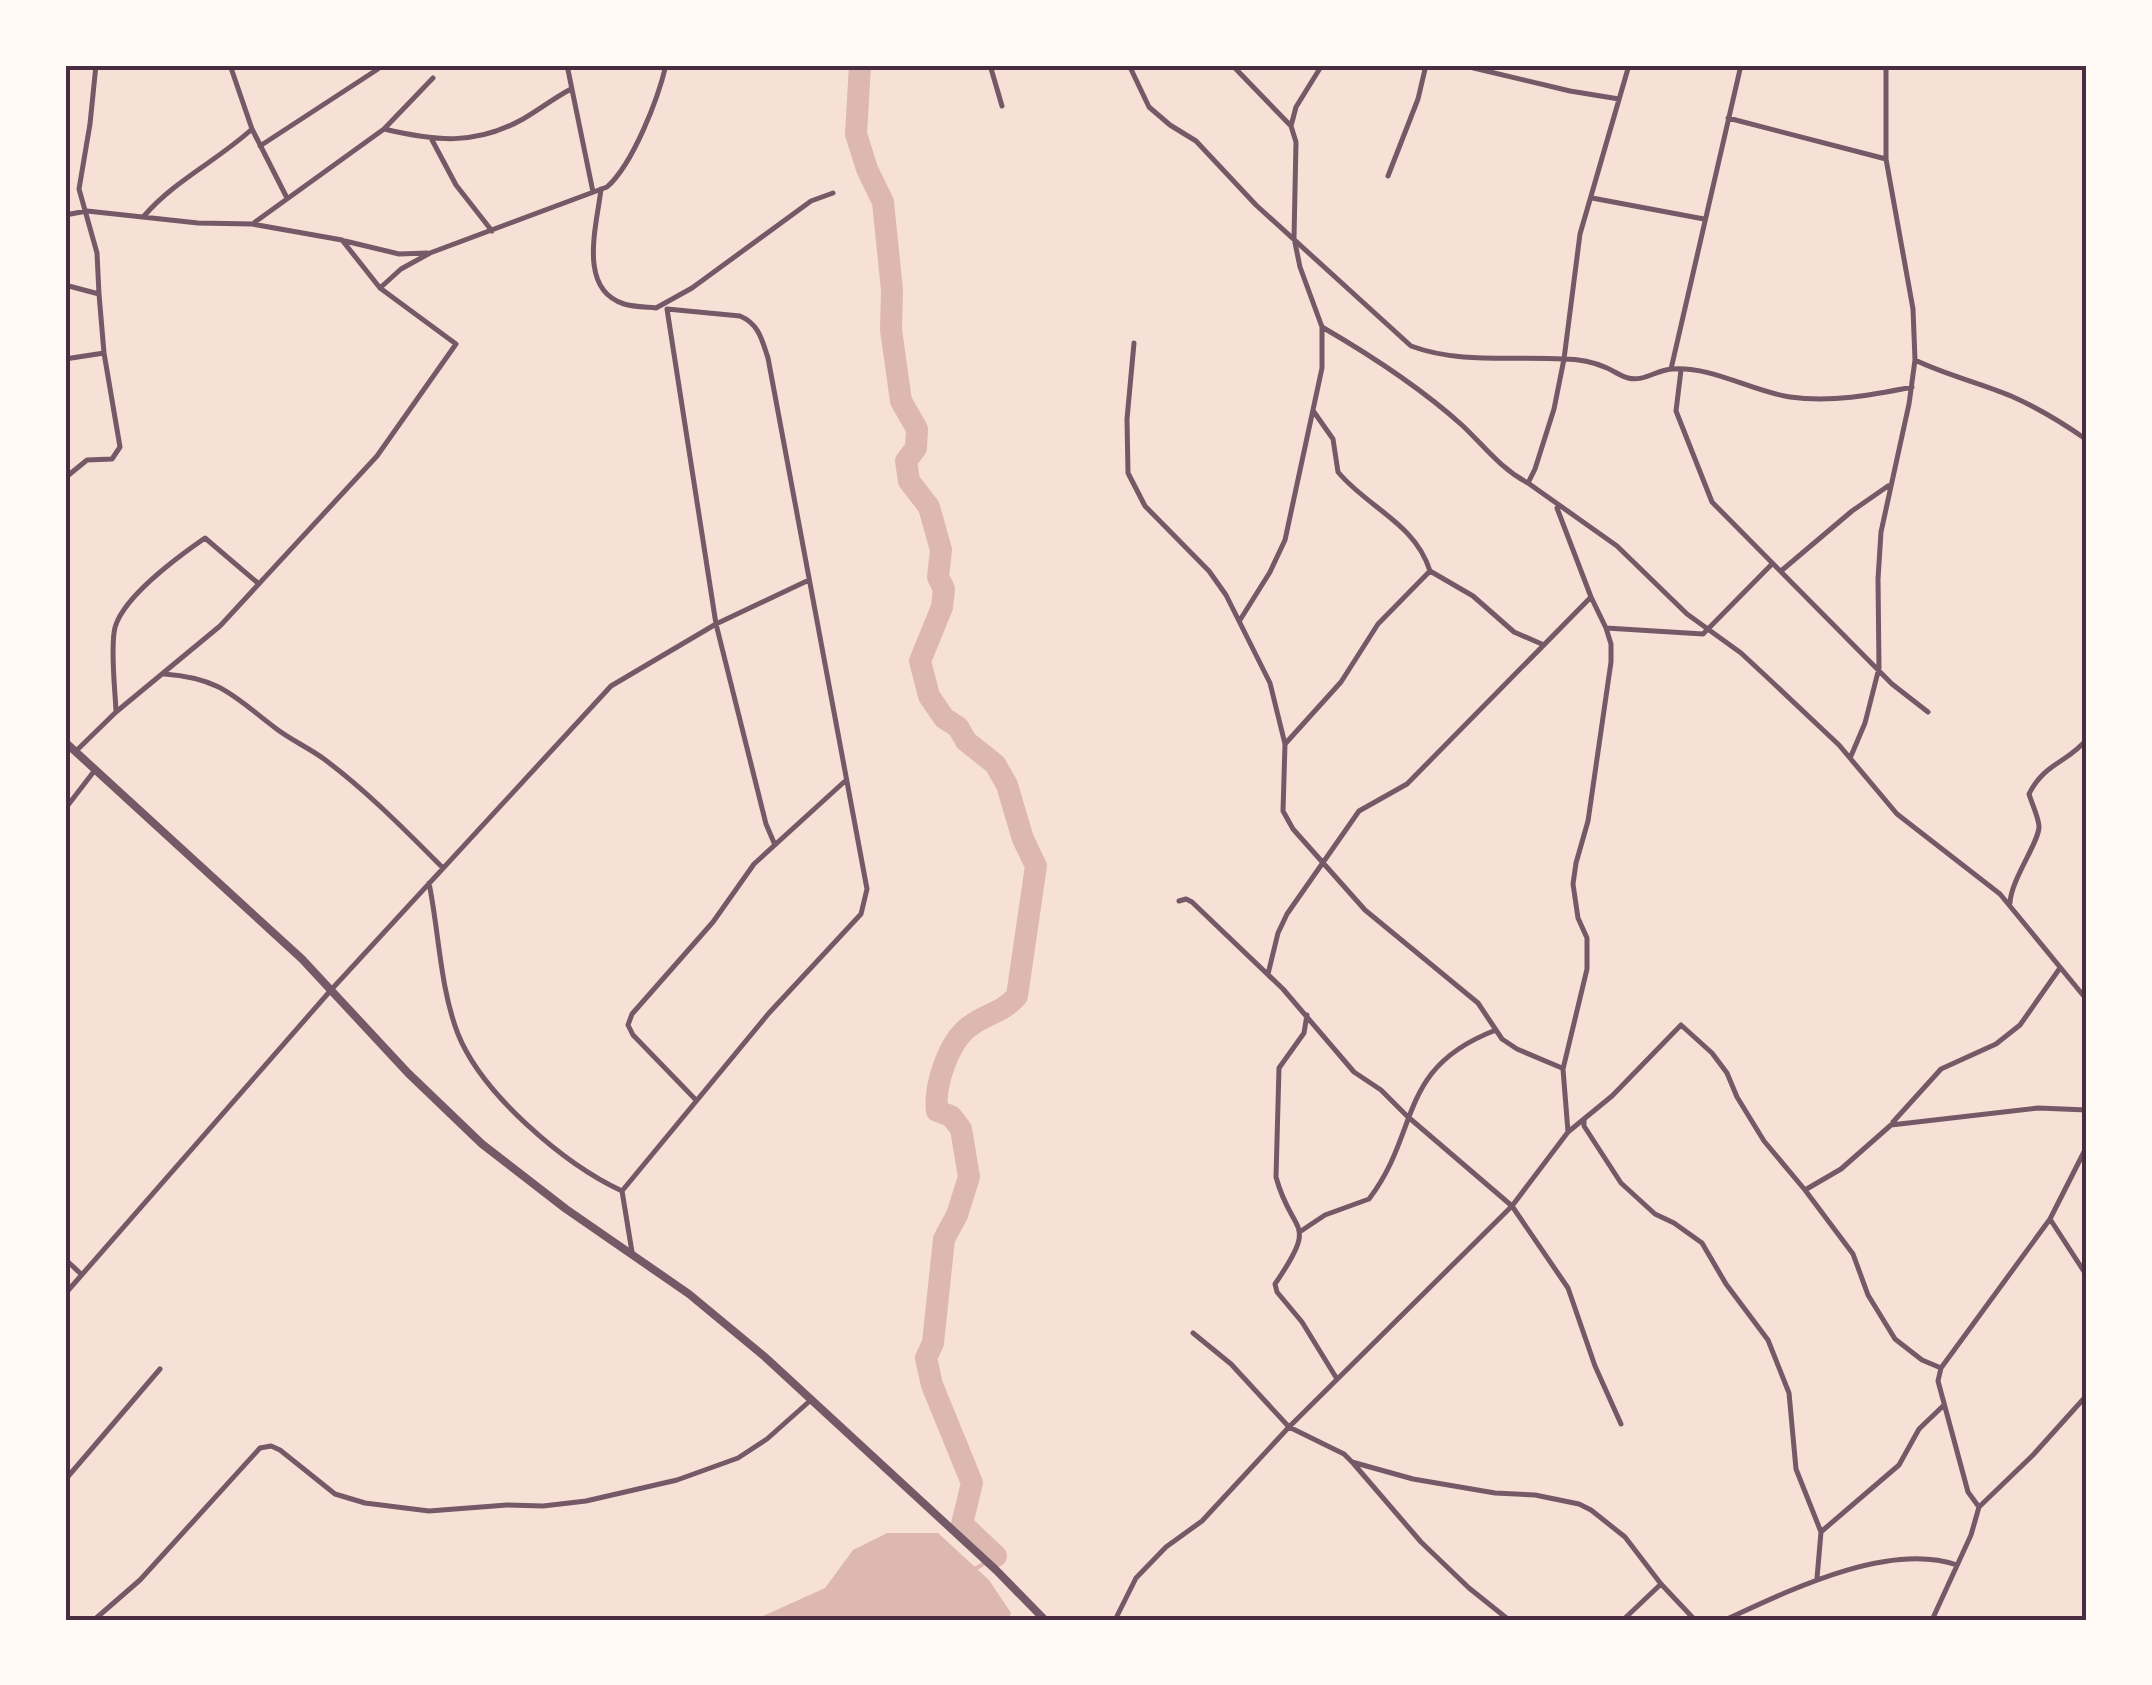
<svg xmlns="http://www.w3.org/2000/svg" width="2152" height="1685" font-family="'IBM Plex Sans',sans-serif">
<rect width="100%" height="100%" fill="#f7e1d7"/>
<path fill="#dcb8b0" d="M 887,1533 L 938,1533 L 989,1580 L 1011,1613 L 1008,1620 L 754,1620 L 825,1588 L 853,1550 Z"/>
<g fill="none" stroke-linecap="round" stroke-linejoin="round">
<path stroke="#dcb8b0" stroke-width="4" d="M 975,1569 L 996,1556"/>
<path stroke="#dcb8b0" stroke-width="22" d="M 860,65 L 856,134 L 867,169 L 883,202 L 892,290 L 891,330 L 901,401 L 917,429 L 916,448 L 906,461 L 909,481 L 929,507 L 941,550 L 938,577 L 944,589 L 942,607 L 920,661 L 929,696 L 944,718 L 958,727 L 966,741 L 995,764 L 1007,785 L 1023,839 L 1036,866 L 1017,996 C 1001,1014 987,1013 970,1026 C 948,1042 934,1086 937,1111 L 951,1116 L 961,1129 L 969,1177 L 957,1215 L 944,1239 L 933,1343 L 926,1358 L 932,1385 L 972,1483 L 962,1524 L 996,1556"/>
<path stroke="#755966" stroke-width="5" d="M 567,65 L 593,192
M 990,65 L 1002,106
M 1129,65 L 1149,107 L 1170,125 L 1196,141 L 1256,205 L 1411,346 C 1459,364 1513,356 1563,359 C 1577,359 1594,362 1607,368 C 1614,371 1620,376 1628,378 C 1644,382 1656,370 1672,369 C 1712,366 1751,391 1790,397 C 1831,403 1872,395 1912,387
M 1232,65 L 1291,126
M 1461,65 L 1570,91 L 1619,99
M 1629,65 L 1580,234 L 1564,359 L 1554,409 L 1535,469 L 1528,483 L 1617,546 L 1687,614 L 1741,653 L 1769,679 L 1839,745 L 1897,814 L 2000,894 L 2087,1000
M 1728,118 L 1886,159
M 252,129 L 287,198
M 384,129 C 435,141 475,146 523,119 C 540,109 554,98 571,89
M 432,140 L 456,185 L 492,231
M 260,146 L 378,69 L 379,65
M 1388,176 L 1418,99 L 1426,65
M 601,189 C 597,225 577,289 624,304 C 633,307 646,307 656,308
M 1592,198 L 1704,219
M 65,215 L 87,211 L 198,223 L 252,224 L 342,240 L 380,288 L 456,344 L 377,456 L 220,626 L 116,712 L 75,752
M 144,216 C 175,180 217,161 252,129 L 230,65
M 255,222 L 384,129 L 433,78
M 345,241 L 399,254 L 427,253
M 65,285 L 99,294 L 97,253 L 79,189 L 90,124 L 96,65
M 380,288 L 401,269 L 430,253 L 607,187 C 633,164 658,99 666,65
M 656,308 L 692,288 L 811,201 L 833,193
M 1322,327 C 1372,356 1420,387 1463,426 C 1484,446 1501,469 1528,483
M 1134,343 L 1127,419 L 1128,473 L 1145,506 L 1209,571 L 1226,595 L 1270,683 L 1285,744 L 1283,811 L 1293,829 L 1365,910 L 1478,1003 L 1502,1039 L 1517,1049 L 1562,1068
M 65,359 L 104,353
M 1915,360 C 1946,375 1980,383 2011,396 C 2038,408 2063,423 2087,440
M 1671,369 L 1741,65
M 1681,370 L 1676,411 L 1712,502 L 1892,684 L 1928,712
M 1314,412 L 1333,439 L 1338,472 C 1368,508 1415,523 1430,571
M 65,478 L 87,460 L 112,459 L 120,447 L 104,353 L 99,294
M 1781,571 L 1852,511 L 1888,486
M 1591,597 L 1606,628
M 1240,620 L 1270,572 L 1285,540 L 1322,368 L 1322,327 L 1300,267 L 1294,238 L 1296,142 L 1291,126 L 1296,107 L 1322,65
M 164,674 C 222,678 235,698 278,730 C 293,741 309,748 324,759 C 367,791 405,830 443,868
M 116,712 C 115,687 111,658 114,633 C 117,601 179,556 205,538 L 259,584
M 1285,744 L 1341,682 L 1378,624 L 1430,571 L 1473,596 L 1514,632 L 1544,645
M 1851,756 L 1865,723 L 1879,668 L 1878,579 L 1881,532 L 1909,404 L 1915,360 L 1913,309 L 1886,159 L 1886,65
M 65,809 L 95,770
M 429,883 C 439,932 440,988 458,1034 C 482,1094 564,1164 622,1191
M 2010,903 C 2011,879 2040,841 2039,826 C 2038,816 2032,804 2029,794 C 2044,763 2069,762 2087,739
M 1268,974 L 1278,933 L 1287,914 L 1359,811 L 1407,784 L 1591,597 L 1557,508
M 1307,1015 L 1304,1033 L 1279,1068 L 1276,1177 C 1292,1237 1320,1218 1275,1284 L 1277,1292 L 1302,1322 L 1337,1379
M 695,1099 L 633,1035 L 628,1025 L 632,1014 L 713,922 L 754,864 L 844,782
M 1584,1120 L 1584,1126 L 1621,1183 L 1655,1214 L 1674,1223 L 1702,1243 L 1726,1284 L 1768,1340 L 1789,1393 L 1796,1469 L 1821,1532 L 1817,1578
M 1893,1122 L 1941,1069 L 1996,1044 L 2020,1025 L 2060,968
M 1568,1132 L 1612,1096 L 1681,1025 L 1712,1053 L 1727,1073 L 1737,1097 L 1764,1141 L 1805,1190 L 1841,1169 L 1891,1125 L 2038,1108 L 2087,1110
M 2087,1146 L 2050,1219 L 2087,1276
M 1805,1190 L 1853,1254 L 1868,1295 L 1895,1339 L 1922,1360 L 1941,1368
M 1301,1231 L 1325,1215 L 1369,1199 C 1421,1131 1396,1068 1496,1030
M 632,1252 L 622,1191 L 769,1013 L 861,914 L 867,889 L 768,358 C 762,340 759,324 740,316 L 667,309 L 716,624 L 766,824 L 775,845
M 65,1259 L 81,1274
M 65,1294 L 331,990 L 611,686 L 716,624 L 809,580
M 1193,1333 L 1231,1364 L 1289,1427 L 1344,1454 L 1352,1462 L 1413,1479 L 1495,1493 L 1535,1495 L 1579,1504 L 1591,1510 L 1625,1537 L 1661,1584 L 1695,1620
M 1621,1424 L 1595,1366 L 1568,1288 L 1512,1206 L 1568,1132 L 1563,1069 L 1587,969 L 1587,938 L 1578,918 L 1573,884 L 1576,863 L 1588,821 L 1611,662 L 1611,644 L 1606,628 L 1703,634 L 1771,565
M 1353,1463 L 1421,1542 L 1469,1588 L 1509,1620
M 65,1480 L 160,1369
M 1979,1507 L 2033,1455 L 2087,1395
M 1822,1531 L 1899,1465 L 1919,1429 L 1944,1405
M 94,1620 L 140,1580 L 260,1448 L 271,1446 L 280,1450 L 335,1494 L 365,1503 L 429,1511 L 507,1505 L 543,1506 L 586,1501 L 677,1480 L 738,1458 L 767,1439 L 812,1399
M 1115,1620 L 1136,1578 L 1166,1547 L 1202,1521 L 1289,1427 L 1512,1206 L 1407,1116 L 1381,1090 L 1354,1072 L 1283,989 L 1192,902 L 1186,899 L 1179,901
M 1623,1620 L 1661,1584
M 1725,1620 C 1788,1591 1888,1541 1957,1565
M 1932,1620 L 1971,1535 L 1979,1507 L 1968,1492 L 1938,1381 L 1941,1368 L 2050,1219"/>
<path stroke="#755966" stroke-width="8" d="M 65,742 L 302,959 L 408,1073 L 482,1144 L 566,1209 L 689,1294 L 765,1357 L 996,1570 L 1045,1620"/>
</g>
<rect width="2152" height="1685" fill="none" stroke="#fffaf5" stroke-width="135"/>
<rect x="68" y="68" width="2016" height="1550" fill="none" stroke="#4a2c40" stroke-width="4"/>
</svg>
